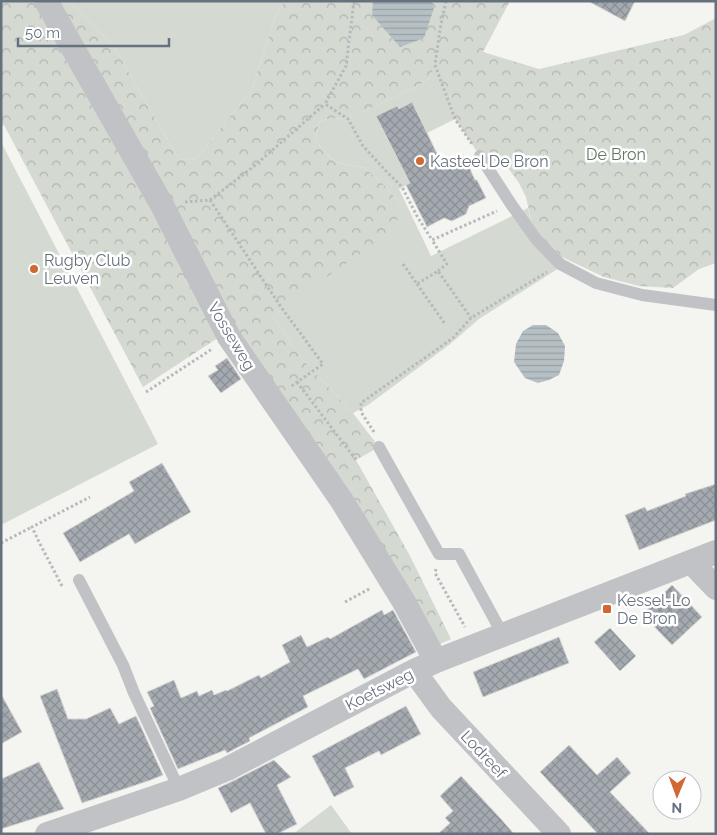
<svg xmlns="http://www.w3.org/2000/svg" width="717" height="835" font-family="Raleway,sans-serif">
<defs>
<pattern id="forest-crowns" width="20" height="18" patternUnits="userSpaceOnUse" patternTransform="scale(1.25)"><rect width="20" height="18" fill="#d4dad2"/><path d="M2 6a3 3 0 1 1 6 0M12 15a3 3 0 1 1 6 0" fill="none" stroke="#b0b5b0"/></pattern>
<pattern id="water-rules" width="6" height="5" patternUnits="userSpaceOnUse" patternTransform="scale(1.25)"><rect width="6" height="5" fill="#b6bfc4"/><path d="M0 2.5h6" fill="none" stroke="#98a0a4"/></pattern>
<pattern id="building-cross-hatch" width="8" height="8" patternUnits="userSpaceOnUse" patternTransform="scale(1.25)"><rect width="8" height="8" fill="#a4aab0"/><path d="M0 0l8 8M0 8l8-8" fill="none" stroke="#898f94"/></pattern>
</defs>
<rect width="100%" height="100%" fill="#f4f4f0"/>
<path fill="#d4dad2" d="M 69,1 L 285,1 L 275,18 L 252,89 L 197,158 L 179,160 L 113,45 Z
M 435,65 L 455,119 L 427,133 L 412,103 L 399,109 L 397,106 L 376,116 L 410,183 L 399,189 L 431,256 L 528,208 L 533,229 L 562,257 L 556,270 L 479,319 L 449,345 L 368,405 L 353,413 L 303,360 L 273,317 L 400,204 L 388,189 L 365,168 L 335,162 L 322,149 L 315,137 L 320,121 L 333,118 L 348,119 L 416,87 L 429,79 Z
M 1,142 L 158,444 L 1,525 Z
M 331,805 L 352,834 L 293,834 Z"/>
<path fill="url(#forest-crowns)" d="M 1,1 L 69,1 L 113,45 L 179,160 L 197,158 L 252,89 L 275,18 L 285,1 L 510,1 L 483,52 L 539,69 L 684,35 L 716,18 L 716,263 L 699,269 L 673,288 L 639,286 L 604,277 L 562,257 L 533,229 L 526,197 L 519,183 L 505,164 L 480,156 L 455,119 L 435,66 L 429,79 L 416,87 L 348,119 L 333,118 L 320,121 L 315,137 L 322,149 L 335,162 L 365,168 L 388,189 L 400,204 L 399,218 L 380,240 L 288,304 L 273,317 L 303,360 L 353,413 L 379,447 L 356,460 L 409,554 L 451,639 L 436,646 L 230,330 L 143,387 L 4,125 L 1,126 Z"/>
<path fill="url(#water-rules)" d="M 373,1 L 432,1 L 434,8 L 424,38 L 400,47 L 372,15 Z
M 533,325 L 546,325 L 558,333 L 565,346 L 564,361 L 559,375 L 549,380 L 538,383 L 525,378 L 514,362 L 516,344 L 523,331 Z"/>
<path fill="url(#building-cross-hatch)" stroke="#d5d5d3" d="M 588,1 L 635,1 L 625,21 Z
M 412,102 L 443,166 L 464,156 L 475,180 L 477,180 L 486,198 L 469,206 L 466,214 L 452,221 L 444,218 L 427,227 L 406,185 L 410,183 L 376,116 L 397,106 L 399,109 Z
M 227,358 L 241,379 L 221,393 L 208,376 L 218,370 L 215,366 Z
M 162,463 L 191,512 L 135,544 L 129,534 L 80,562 L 63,533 L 134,491 L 129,482 Z
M 716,484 L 716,520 L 639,550 L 625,515 L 645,507 L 647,511 L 686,496 L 685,494 Z
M 672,585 L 702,617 L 672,645 L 642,614 Z
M 382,610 L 384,615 L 393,610 L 416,652 L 364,679 L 358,669 L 303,696 L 308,707 L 249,738 L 250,741 L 227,753 L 225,750 L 178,769 L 150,708 L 154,706 L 147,692 L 174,680 L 181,698 L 197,691 L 199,696 L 212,690 L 214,695 L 226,690 L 227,691 L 259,675 L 261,678 L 290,662 L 282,645 L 301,635 L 307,647 L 328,637 L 330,639 Z
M 610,628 L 636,656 L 620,671 L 594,642 Z
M 559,637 L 569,663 L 483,697 L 473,672 Z
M 57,689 L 68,719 L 86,719 L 110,708 L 119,724 L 136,716 L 163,775 L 148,781 L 82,803 L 40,696 Z
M 1,694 L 22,732 L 1,744 Z
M 406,706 L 421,734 L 381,755 L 379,751 L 345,768 L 354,787 L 334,797 L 312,756 Z
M 569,745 L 597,775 L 617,757 L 631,773 L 610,792 L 650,834 L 598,834 L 540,772 Z
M 274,760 L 291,777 L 277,785 L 297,824 L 277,834 L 266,834 L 250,803 L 231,813 L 218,788 L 233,781 Z
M 39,762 L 64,809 L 1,829 L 1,779 Z
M 461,776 L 501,819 L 514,834 L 438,834 L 450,823 L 445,818 L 453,811 L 440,796 Z"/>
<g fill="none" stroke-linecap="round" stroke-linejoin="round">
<path stroke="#b7b9bc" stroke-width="3" stroke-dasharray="2.5 2.5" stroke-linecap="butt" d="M 354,1 L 346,66 L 325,104 L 348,119 L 363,146 L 386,171 L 402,187 L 417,216 L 432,240
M 446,1 L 440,29 L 435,65 L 455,119 L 472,144
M 210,200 L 281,307 L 323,364 L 290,387
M 185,202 L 210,200 L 253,167 L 325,104
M 403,264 L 417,284 L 438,271 L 471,318
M 438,271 L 447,264 L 432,240 L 497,211
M 417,284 L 445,324
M 297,382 L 356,460
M 146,392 L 212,349
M 374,432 L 361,412 L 361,403 L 453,338 L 471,318 L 547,272
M 1,543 L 32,527
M 436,569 L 435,573 L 465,627
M 62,586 L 39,542 L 32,527 L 90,497
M 345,602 L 371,588"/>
<path stroke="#c0c2c5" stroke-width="12" d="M 480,156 L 511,204 L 536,239 L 560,264 L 596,283 L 642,295 L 716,305
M 379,447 L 439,554 L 459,554 L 503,635
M 79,580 L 123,665 L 134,693 L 179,789"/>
<path stroke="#c0c2c5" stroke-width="24" d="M 46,1 L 162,205 L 229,337 L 342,501 L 404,602 L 436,661
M 691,562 L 716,588
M 414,671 L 441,708 L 559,834
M 47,834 L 179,789 L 227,769 L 414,671 L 436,661 L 716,552"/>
</g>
<g fill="#d16733" stroke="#fff" stroke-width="2">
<circle cx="420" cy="161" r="5"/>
<circle cx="34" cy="269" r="5"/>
<rect x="602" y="604" width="10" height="10" rx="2.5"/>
</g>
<g text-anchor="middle" stroke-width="5" stroke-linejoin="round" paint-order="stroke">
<g font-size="16" fill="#667664" stroke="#fff">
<text x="616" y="160">De Bron</text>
</g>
<g font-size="16" fill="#66717e" stroke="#fff" text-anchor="start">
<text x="430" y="167">Kasteel De Bron</text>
<text x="44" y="266">Rugby Club<tspan x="44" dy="18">Leuven</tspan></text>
<text x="617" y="606">Kessel-Lo<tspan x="617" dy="18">De Bron</tspan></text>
</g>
<g font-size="16" fill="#66717e" stroke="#fff">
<text transform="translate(232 336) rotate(59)" y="6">Vosseweg</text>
<text transform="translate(379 689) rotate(-27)" y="6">Koetsweg</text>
<text transform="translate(484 754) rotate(47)" y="6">Lodreef</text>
</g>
</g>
<rect width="717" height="835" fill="none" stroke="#66717e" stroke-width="5"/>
<g transform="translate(677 795) rotate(181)"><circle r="24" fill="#ffffff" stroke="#c2c6cb"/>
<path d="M0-4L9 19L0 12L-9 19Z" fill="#d16733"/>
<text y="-8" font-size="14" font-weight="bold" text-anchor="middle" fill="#66717e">N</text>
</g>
<path d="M18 38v8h151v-8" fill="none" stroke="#66717e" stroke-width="2.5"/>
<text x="25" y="38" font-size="15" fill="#66717e" stroke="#ffffff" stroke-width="4" paint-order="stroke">50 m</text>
</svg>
